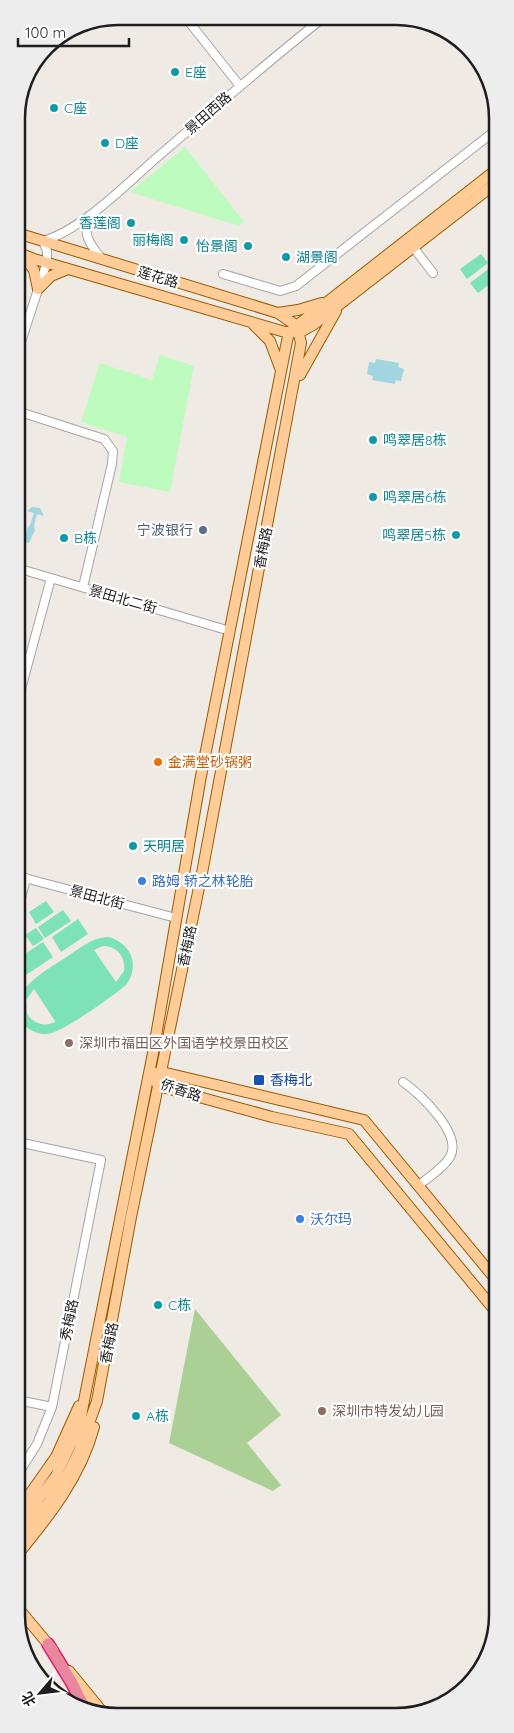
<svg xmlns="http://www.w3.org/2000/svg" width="514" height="1733" font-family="Quicksand,'Noto Sans SC',sans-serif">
<rect width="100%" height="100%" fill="#efeae3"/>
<path fill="#abd096" d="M 195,1309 L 281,1415 L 247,1443 L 281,1485 L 273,1491 L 169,1443 Z"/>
<path fill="#bdfcbe" d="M 185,147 L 244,222 L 239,226 L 130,192 Z
M 160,355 L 194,366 L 170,492 L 119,482 L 127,437 L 81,422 L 100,363 L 152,380 Z"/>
<path fill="#7de2b5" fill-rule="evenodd" d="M 481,254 L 488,263 L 467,279 L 460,269 Z
M 491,267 L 496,274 L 496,279 L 478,293 L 470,283 Z
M 46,901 L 54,912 L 36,924 L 29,912 Z
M 63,910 L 71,921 L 45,938 L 38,927 Z
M 78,919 L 88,934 L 61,952 L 52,937 Z
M 36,928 L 44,939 L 33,946 L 25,935 Z
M 109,937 C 132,944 140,966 126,985 C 113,996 63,1032 48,1034 C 40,1035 30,1031 24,1025 C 0,995 45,971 65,958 C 79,949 92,937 109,937 ZM 103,946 C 117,946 126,957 124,971 L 116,982 L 94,950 ZM 34,989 L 55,1021 L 55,1022 C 44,1027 34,1024 27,1014 L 26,1000 Z
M 43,942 L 53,957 L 26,975 L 17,959 Z"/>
<path fill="#a1d5df" d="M 376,359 L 399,363 L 398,367 L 404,369 L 401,381 L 396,380 L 395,384 L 372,380 L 373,376 L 367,374 L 369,362 L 375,363 Z
M 32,507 L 40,508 L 44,516 L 37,514 L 34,526 L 35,530 L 29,543 L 25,542 L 27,528 L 30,525 L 34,513 L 27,511 Z"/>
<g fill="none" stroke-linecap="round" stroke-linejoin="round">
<g stroke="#a5a5a5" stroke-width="10">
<path id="minor" d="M 185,17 L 240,86
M 92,215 C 80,232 90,245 102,259
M 410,243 L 433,273
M 223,274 L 280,291 L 296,286 L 496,130
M 17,354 L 47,262 L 47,251 L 43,241 C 84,229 128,182 161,154 C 214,108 268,62 323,18
M 17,411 L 104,439 L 113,451 L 112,464 L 83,587
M 17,568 L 230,631
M 17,704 L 51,578
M 17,876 L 176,918
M 17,914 L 26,878
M 403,1082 C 420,1094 463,1134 450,1157 C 443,1169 428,1177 418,1186
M 18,1142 L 101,1160 L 52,1407 L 37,1444 L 18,1474
M 18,1400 L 52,1407"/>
</g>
<g stroke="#975b00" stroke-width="12">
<path id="major" d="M 17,233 L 278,313 L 297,326 L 301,343 L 202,873 L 131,1217 L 97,1401 L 79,1451 L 68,1474 L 48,1503 L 18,1539
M 17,252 L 34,259 L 285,332 L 300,332 L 313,325 L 496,183
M 24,257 L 34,270 L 38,289
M 38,289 L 51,276 L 68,269
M 278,313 L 298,310 L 322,303
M 253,324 L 270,341 L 280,368
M 300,375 L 336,311
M 157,1073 L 162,1072 L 364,1120 L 497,1281
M 155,1081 L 159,1086 L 272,1117 L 349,1134 L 497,1313
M 18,1511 L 56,1457 L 79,1406
M 18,1525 L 56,1476 L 79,1426 L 153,1053 L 201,776 L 288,336 L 294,328 L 496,170
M 18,1554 C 50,1515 81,1476 94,1427
M 18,1608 L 53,1650
M 69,1671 L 105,1715"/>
</g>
<g stroke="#e11c6c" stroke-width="14">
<path id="highway" d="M 48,1644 L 72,1683 L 84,1707"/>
</g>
<use href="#minor" stroke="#fff" stroke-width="8"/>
<use href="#major" stroke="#ffcc98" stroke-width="10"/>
<use href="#highway" stroke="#ea87a0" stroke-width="11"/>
</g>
<g fill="#0f9aa8" stroke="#fff" stroke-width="2">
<circle cx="175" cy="72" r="5"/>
<circle cx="54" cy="108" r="5"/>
<circle cx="105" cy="143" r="5"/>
<circle cx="131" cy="223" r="5"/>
<circle cx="184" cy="240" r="5"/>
<circle cx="248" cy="246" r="5"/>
<circle cx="286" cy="257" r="5"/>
<circle cx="373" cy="440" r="5"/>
<circle cx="373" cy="497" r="5"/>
<circle cx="456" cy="535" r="5"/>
<circle cx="64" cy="538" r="5"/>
<circle cx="133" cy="846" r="5"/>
<circle cx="158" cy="1305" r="5"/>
<circle cx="136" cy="1416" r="5"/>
</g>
<circle fill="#5c6f8a" stroke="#fff" stroke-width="2" cx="203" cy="530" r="5"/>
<circle fill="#e8710a" stroke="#fff" stroke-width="2" cx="158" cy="762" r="5"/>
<g fill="#3f7fe0" stroke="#fff" stroke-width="2">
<circle cx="142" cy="881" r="5"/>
<circle cx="300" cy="1219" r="5"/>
</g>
<g fill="#8d6e63" stroke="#fff" stroke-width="2">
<circle cx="69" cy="1043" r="5"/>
<circle cx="322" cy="1411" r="5"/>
</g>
<rect fill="#1a4fb4" stroke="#fff" stroke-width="2" x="253" y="1074" width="12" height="12" rx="2.5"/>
<g text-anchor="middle" stroke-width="4.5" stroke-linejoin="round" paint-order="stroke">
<g font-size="14" fill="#0d838f" stroke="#fff" text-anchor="start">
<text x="185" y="77">E座</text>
<text x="64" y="113">C座</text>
<text x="115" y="148">D座</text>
<text x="121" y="228" text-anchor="end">香莲阁</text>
<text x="174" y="245" text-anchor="end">丽梅阁</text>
<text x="238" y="251" text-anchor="end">怡景阁</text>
<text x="296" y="262">湖景阁</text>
<text x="383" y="445">鸣翠居8栋</text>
<text x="383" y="502">鸣翠居6栋</text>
<text x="446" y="540" text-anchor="end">鸣翠居5栋</text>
<text x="74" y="543">B栋</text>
<text x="143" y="851">天明居</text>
<text x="168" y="1310">C栋</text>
<text x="146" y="1421">A栋</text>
</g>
<g font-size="14" fill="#1e1e1e" stroke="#fff">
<text transform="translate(208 113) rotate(-41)" y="5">景田西路</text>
<text transform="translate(158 277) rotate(17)" y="5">莲花路</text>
<text transform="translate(263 548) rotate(-79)" y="5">香梅路</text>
<text transform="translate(123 599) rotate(16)" y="5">景田北二街</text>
<text transform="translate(97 897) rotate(15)" y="5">景田北街</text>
<text transform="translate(187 946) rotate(-78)" y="5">香梅路</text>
<text transform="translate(181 1090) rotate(19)" y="5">侨香路</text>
<text transform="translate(69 1320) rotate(-79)" y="5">秀梅路</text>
<text transform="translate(109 1343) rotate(-79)" y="5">香梅路</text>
</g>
<g font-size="14" fill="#4e5e75" stroke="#fff" text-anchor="end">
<text x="193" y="535">宁波银行</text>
</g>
<g font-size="14" fill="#c56008" stroke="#fff" text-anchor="start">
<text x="168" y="767">金满堂砂锅粥</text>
</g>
<g font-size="14" fill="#366cbe" stroke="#fff" text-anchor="start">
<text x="152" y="886">路姆 轿之林轮胎</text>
<text x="310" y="1224">沃尔玛</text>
</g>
<g font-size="14" fill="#785e54" stroke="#fff" text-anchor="start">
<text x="79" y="1048">深圳市福田区外国语学校景田校区</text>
<text x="332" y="1416">深圳市特发幼儿园</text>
</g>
<g font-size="14" fill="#164399" stroke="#fff" text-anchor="start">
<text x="270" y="1085">香梅北</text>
</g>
</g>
<path d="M0 0H514V1733H0ZM118 25H396A93 93 0 0 1 489 118V1615A93 93 0 0 1 396 1708H118A93 93 0 0 1 25 1615V118A93 93 0 0 1 118 25Z" fill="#ededed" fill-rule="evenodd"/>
<path fill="none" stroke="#1e1e1e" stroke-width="2.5" d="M118 25H396A93 93 0 0 1 489 118V1615A93 93 0 0 1 396 1708H118A93 93 0 0 1 25 1615V118A93 93 0 0 1 118 25Z"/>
<g transform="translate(40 1693) rotate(242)" stroke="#ffffff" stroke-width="4" paint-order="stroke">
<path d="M0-4L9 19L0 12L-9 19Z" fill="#1e1e1e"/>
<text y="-8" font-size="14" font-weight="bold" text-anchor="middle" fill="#1e1e1e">北</text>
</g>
<path d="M18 38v8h111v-8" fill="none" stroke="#1e1e1e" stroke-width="2.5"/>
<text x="25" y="38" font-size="15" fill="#1e1e1e" stroke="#ffffff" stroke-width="4" paint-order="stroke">100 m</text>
</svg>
